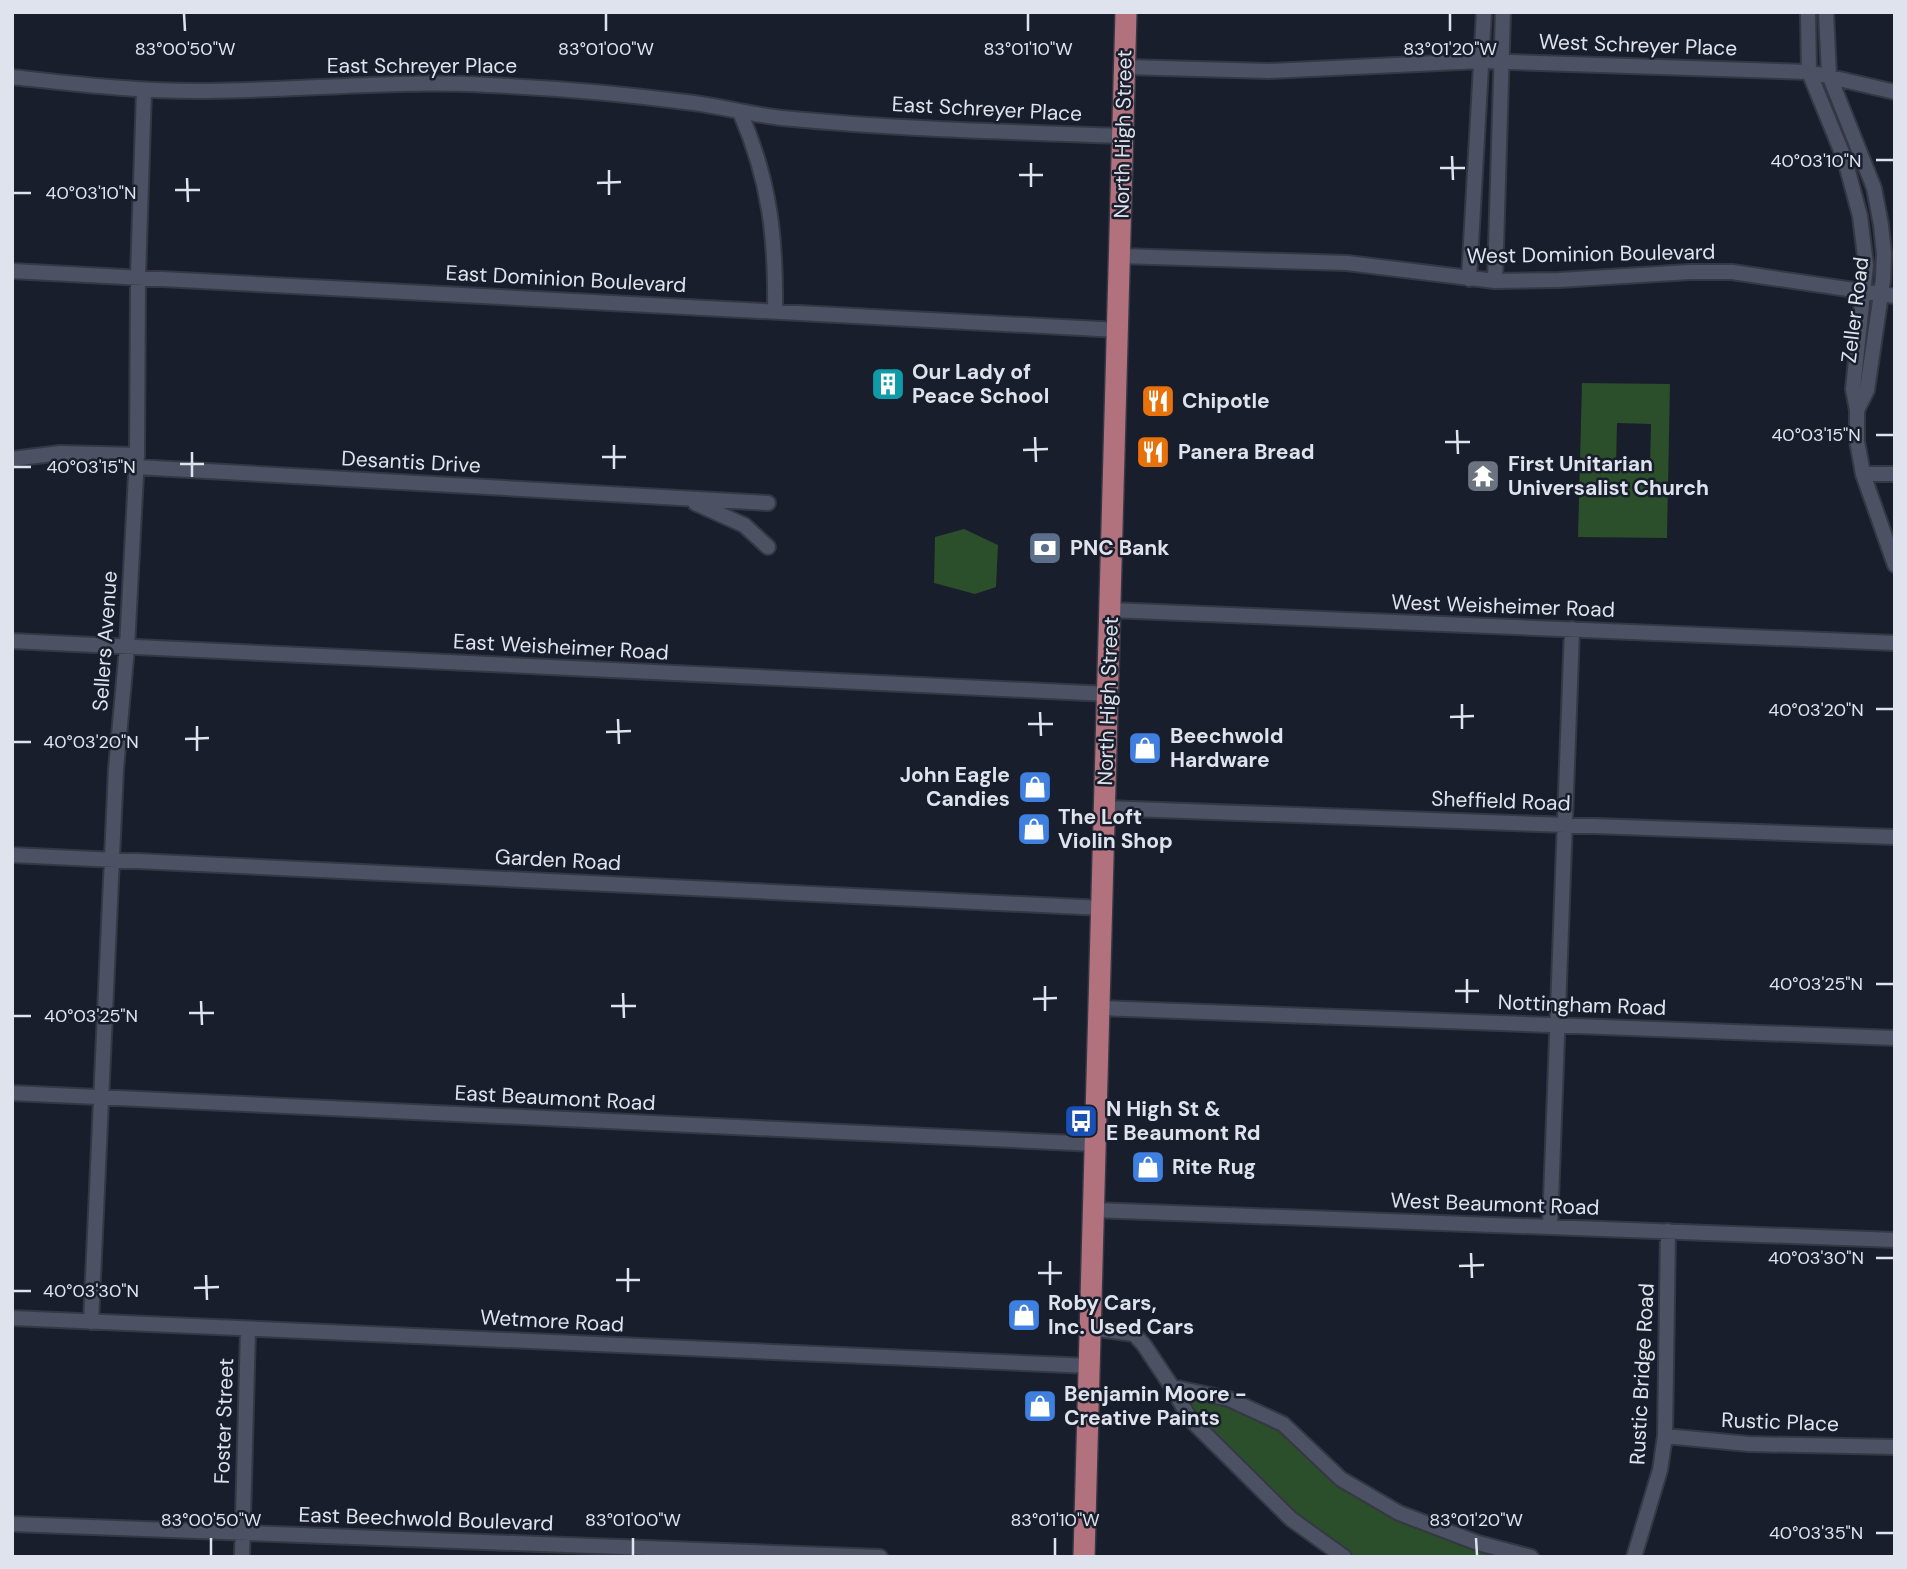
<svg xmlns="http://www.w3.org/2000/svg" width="1907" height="1569" font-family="'DM Sans',sans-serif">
<rect width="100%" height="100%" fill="#191e2c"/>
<path fill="#2b4e2b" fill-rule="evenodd" d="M 1582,383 L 1670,384 L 1667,538 L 1578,537 ZM 1617,423 L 1651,424 L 1650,467 L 1616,467 Z
M 964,529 L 998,545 L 996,587 L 975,594 L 934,583 L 935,537 Z
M 1172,1387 L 1283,1424 L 1341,1479 L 1399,1513 L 1531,1557 L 1344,1557 L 1237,1468 Z"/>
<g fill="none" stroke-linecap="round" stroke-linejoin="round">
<g stroke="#353844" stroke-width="18">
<path id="street" d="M 1808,12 L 1809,72 L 1845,160 L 1860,216 L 1866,265 L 1853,389 L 1857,410 L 1857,441 L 1863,474 L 1895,565
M 1826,12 L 1829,75 L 1874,188 L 1881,225 L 1884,254 L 1883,280 L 1867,390 L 1857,410
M 1125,67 L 1269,71 L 1481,61 L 1809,72 L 1895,92
M 12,77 C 77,84 142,92 208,91 C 301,90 394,80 488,85 C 557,88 626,94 694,103 C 724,107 753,115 782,118 C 896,129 1010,132 1124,136
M 740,112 C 770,181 776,238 775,312
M 1120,256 L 1347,263 L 1495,281 L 1559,280 L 1690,272 L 1732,272 L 1895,296
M 12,271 L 1118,330
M 1469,279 L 1484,12
M 1495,281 L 1503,12
M 12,459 L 60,453 L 137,455
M 136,467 L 768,503
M 1863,474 L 1895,474
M 695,503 L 744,525 L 768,547
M 1110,610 L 1895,643
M 12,641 L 1108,694
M 1105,808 L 1895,837
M 12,855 L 1102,908
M 1099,1008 L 1895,1038
M 12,1093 L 1096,1144
M 1094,1210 L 1895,1240
M 1550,1227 L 1572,629
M 12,1318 L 1090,1366
M 91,1322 L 116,769 L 127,647 L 137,455 L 138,277 L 144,90
M 1091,1328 L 1134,1334 L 1144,1345 L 1172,1387 L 1190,1419 L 1291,1519 L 1344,1557
M 1172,1387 L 1229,1399 L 1283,1424 L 1341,1479 L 1399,1513 L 1478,1543 L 1531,1557
M 1665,1436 L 1749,1444 L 1895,1447
M 12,1524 L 880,1557
M 242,1557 L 248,1329
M 1634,1557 L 1660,1470 L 1665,1436 L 1668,1231"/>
</g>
<g stroke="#353844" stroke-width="24">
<path id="primary" d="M 1084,1557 L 1126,12"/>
</g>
<use href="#street" stroke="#4c5263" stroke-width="14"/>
<use href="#primary" stroke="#b1727e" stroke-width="21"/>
</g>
<path fill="none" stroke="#dfe3ed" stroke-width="2.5" d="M 184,14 L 185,31M 606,14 L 606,31M 1028,14 L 1028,31M 1450,14 L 1450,31M 1452,156 L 1453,180M 1876,160 L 1893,160M 1031,163 L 1031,187M 1440,168 L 1465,168M 609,170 L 609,195M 1019,175 L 1043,175M 187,178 L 188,202M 597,183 L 621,182M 175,190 L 200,190M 14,193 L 31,193M 1457,430 L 1458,454M 1876,435 L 1893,435M 1035,437 L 1036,462M 1445,442 L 1470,442M 614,445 L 614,469M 1023,450 L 1048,449M 192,452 L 192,477M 602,457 L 626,457M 180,464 L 204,464M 14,467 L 31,467M 1462,704 L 1462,729M 1876,709 L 1893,709M 1040,712 L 1041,736M 1450,717 L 1474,716M 618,719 L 619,744M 1028,724 L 1053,724M 197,726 L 197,751M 606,732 L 631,731M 185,739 L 209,738M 14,742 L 31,742M 1467,979 L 1467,1003M 1876,984 L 1893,984M 1045,986 L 1045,1011M 1455,991 L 1479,991M 623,993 L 624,1018M 1033,999 L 1057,998M 201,1001 L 202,1025M 611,1006 L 636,1006M 189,1013 L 214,1013M 14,1016 L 31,1016M 1471,1253 L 1472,1278M 1876,1258 L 1893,1258M 1050,1261 L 1050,1285M 1459,1266 L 1484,1265M 628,1268 L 628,1292M 1038,1273 L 1062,1273M 206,1275 L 207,1300M 616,1280 L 640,1280M 194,1288 L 219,1287M 14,1291 L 31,1291M 1876,1533 L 1893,1533M 211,1538 L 211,1555M 633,1538 L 633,1555M 1055,1538 L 1055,1555M 1476,1538 L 1477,1555"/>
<defs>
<g id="building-square" transform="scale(1.75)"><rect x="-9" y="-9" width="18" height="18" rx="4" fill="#0f9aa8" stroke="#191e2c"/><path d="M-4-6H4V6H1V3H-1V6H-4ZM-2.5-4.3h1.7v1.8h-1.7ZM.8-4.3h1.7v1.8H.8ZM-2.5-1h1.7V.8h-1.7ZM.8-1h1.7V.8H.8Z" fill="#fff"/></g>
<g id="restaurant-square" transform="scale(1.75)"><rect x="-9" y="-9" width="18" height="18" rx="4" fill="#e8710a" stroke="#191e2c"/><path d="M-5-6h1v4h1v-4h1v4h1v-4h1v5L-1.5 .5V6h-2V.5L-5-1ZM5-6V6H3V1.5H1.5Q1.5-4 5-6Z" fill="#fff"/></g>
<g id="temple-square" transform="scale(1.75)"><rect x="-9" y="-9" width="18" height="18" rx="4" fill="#6b7280" stroke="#191e2c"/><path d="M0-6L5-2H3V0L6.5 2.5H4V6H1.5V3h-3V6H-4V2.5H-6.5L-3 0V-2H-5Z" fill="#fff"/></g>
<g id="bank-square" transform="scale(1.75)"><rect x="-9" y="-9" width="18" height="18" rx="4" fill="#5c6f8a" stroke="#191e2c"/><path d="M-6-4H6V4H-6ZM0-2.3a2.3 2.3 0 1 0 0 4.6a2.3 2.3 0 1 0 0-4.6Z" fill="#fff"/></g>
<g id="shop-square" transform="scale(1.75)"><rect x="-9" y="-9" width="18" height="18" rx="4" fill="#3f7fe0" stroke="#191e2c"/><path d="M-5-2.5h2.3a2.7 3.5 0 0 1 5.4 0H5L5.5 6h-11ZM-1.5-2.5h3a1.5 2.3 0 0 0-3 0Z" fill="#fff"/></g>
<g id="bus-square" transform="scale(1.75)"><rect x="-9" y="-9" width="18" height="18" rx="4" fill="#1a4fb4" stroke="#191e2c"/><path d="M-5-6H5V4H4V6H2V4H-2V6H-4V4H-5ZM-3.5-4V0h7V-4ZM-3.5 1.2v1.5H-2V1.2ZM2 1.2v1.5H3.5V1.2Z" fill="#fff"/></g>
</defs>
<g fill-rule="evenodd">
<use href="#building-square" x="888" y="384"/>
<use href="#restaurant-square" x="1158" y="401"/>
<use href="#restaurant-square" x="1153" y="452"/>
<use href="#temple-square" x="1483" y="476"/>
<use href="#bank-square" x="1045" y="548"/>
<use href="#shop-square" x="1145" y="748"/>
<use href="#shop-square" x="1035" y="787"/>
<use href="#shop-square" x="1034" y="829"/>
<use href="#bus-square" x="1081" y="1121"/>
<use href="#shop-square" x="1148" y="1167"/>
<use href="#shop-square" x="1024" y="1315"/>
<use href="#shop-square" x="1040" y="1406"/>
</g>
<g text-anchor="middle" stroke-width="5" stroke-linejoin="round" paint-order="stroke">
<g font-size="21" fill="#dfe3ed" stroke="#191e2c">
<text transform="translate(1638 45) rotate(2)" y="7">West Schreyer Place</text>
<text x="422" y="73">East Schreyer Place</text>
<text transform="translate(987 109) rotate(3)" y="7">East Schreyer Place</text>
<text transform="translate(1123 134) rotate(-89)" y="7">North High Street</text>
<text transform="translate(1591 254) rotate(-1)" y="7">West Dominion Boulevard</text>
<text transform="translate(566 279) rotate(3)" y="7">East Dominion Boulevard</text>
<text transform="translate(1855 310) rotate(-83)" y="7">Zeller Road</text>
<text transform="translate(411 462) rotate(3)" y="7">Desantis Drive</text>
<text transform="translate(1503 606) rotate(2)" y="7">West Weisheimer Road</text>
<text transform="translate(105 641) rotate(-86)" y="7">Sellers Avenue</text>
<text transform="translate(561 647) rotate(3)" y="7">East Weisheimer Road</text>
<text transform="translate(1108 701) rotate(-88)" y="7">North High Street</text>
<text transform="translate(1501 801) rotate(2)" y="7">Sheffield Road</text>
<text transform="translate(558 860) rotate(3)" y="7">Garden Road</text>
<text transform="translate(1582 1005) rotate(2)" y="7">Nottingham Road</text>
<text transform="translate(555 1098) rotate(3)" y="7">East Beaumont Road</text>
<text transform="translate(1495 1204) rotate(2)" y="7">West Beaumont Road</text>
<text transform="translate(552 1321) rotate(3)" y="7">Wetmore Road</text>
<text transform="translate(1642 1374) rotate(-87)" y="7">Rustic Bridge Road</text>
<text transform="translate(224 1421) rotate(-88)" y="7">Foster Street</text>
<text transform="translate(1780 1422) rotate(2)" y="7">Rustic Place</text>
<text transform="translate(426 1519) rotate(2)" y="7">East Beechwold Boulevard</text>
</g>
<g font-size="21" font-weight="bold" fill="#dfe3ed" stroke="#191e2c" text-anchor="start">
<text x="912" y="379">Our Lady of<tspan x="912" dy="24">Peace School</tspan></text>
<text x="1182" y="408">Chipotle</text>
<text x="1178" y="459">Panera Bread</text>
<text x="1508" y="471">First Unitarian<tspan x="1508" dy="24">Universalist Church</tspan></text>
<text x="1070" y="555">PNC Bank</text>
<text x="1170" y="743">Beechwold<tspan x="1170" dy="24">Hardware</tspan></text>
<text x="1010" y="782" text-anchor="end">John Eagle<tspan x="1010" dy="24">Candies</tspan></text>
<text x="1058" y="824">The Loft<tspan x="1058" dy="24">Violin Shop</tspan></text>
<text x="1106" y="1116">N High St &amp;<tspan x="1106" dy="24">E Beaumont Rd</tspan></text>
<text x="1172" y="1174">Rite Rug</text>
<text x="1048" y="1310">Roby Cars,<tspan x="1048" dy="24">Inc. Used Cars</tspan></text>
<text x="1064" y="1401">Benjamin Moore -<tspan x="1064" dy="24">Creative Paints</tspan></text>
</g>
</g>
<g font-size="18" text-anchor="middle" fill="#dfe3ed" stroke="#191e2c" stroke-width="5" stroke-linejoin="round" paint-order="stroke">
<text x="185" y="55">83°00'50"W</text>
<text x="606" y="55">83°01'00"W</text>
<text x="1028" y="55">83°01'10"W</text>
<text x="1450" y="55">83°01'20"W</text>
<text x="1816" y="167">40°03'10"N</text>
<text x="91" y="199">40°03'10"N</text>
<text x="1816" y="441">40°03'15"N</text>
<text x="91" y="473">40°03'15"N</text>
<text x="1816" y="716">40°03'20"N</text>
<text x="91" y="748">40°03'20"N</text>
<text x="1816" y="990">40°03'25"N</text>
<text x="91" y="1022">40°03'25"N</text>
<text x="1816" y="1264">40°03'30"N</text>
<text x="91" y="1297">40°03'30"N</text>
<text x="211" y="1526">83°00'50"W</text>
<text x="633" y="1526">83°01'00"W</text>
<text x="1055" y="1526">83°01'10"W</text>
<text x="1476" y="1526">83°01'20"W</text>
<text x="1816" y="1539">40°03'35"N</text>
</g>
<rect width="1907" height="1569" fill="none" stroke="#dfe3ed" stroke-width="28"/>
</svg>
